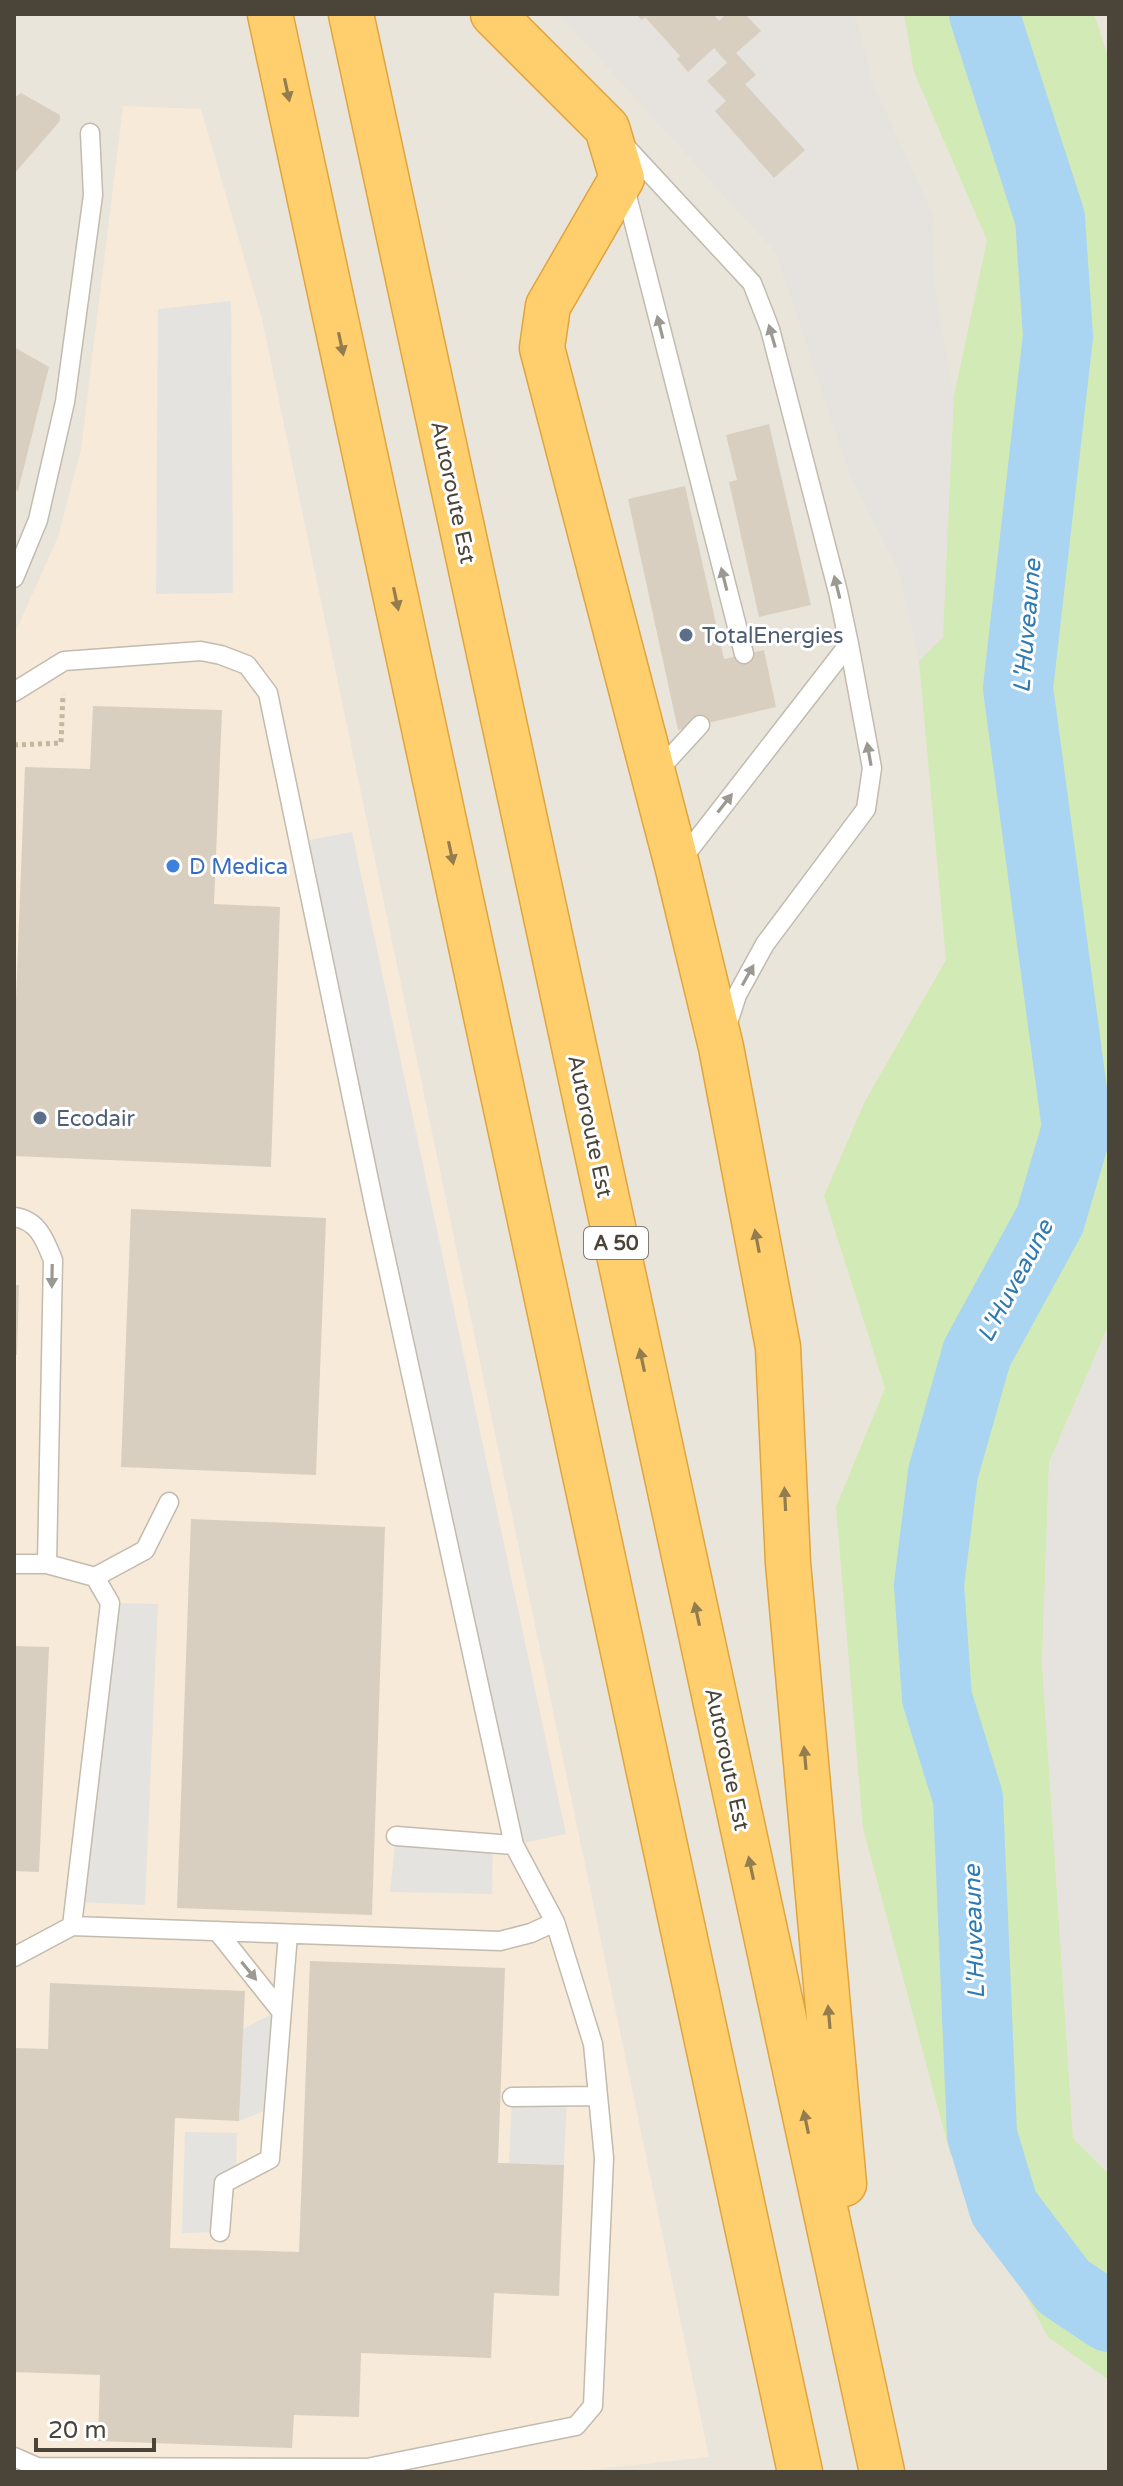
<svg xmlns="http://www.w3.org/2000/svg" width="1123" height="2486" font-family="'Varela Round',sans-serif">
<rect width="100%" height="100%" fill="#f6f3ec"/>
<path fill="#eae5da" d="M 14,14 L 1109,14 L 1109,1324 L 1049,1462 L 1042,1662 L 1073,2138 L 1109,2174 L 1109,2472 L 14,2472 Z"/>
<path fill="#f7ead8" d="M 123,106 L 201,109 L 262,319 L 709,2457 L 571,2472 L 14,2472 L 14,635 L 58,537 L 81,449 Z"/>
<path fill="#e6e2dd" d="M 559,14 L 855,14 L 873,84 L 933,215 L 935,289 L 954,396 L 943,637 L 919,661 L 899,571 L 849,473 L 776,253 Z
M 1109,1324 L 1109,2174 L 1073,2138 L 1042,1662 L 1049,1462 Z"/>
<path fill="#d2eab5" d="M 904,14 L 1094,14 L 1109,59 L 1109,1324 L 1049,1462 L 1042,1662 L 1073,2138 L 1109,2174 L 1109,2380 L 1048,2337 L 950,2153 L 863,1828 L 836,1507 L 885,1388 L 824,1196 L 865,1101 L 946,960 L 919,661 L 943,637 L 954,396 L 987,240 L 914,72 Z"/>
<path fill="#e5e3e0" d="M 231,301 L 233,593 L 156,594 L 158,309 Z
M 352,832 L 566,1834 L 514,1845 L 298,842 Z
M 110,1603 L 158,1604 L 145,1905 L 76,1902 Z
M 396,1836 L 493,1843 L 492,1894 L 390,1892 Z
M 280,2010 L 274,2107 L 239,2121 L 243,2029 Z
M 567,2096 L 564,2165 L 509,2163 L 512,2097 Z
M 185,2132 L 237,2133 L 236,2177 L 220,2232 L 182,2233 Z"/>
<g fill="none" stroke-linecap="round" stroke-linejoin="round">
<path stroke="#a9d4f2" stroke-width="70" d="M 984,14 L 1050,218 L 1058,336 L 1018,688 L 1077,1128 L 1050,1220 L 977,1353 L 943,1473 L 929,1585 L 937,1698 L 968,1798 L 982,2135 L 1004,2208 L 1064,2287 L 1109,2317"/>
</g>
<path fill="#d8cfc1" d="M 636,14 L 713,14 L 719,21 L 726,14 L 745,14 L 761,31 L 736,53 L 756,75 L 745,84 L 805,150 L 774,178 L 715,111 L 726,101 L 707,81 L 727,63 L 714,48 L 688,72 L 677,59 L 680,56 L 645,17 L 642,20 Z
M 21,93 L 60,115 L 60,121 L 14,174 L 14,98 Z
M 14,347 L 49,367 L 18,491 L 14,489 Z
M 769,424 L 811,605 L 759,617 L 729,482 L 737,480 L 726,435 Z
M 685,486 L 724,659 L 764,650 L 776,707 L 678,730 L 628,499 Z
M 93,706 L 222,710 L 214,904 L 280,907 L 271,1167 L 14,1156 L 14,1050 L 25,767 L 90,769 Z
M 131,1209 L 326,1218 L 316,1475 L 121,1467 Z
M 14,1285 L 19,1285 L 17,1355 L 14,1355 Z
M 191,1519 L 385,1527 L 372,1915 L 177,1908 Z
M 14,1646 L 49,1647 L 39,1872 L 14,1871 Z
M 310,1961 L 505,1968 L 498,2163 L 564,2165 L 559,2296 L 494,2293 L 491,2358 L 361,2353 L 359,2417 L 294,2415 L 292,2448 L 98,2441 L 100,2375 L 14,2372 L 14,2048 L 48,2049 L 50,1983 L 245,1991 L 239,2121 L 175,2118 L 170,2248 L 299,2252 Z"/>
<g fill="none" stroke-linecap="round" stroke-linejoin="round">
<g stroke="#c2bbae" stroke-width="21">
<path id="lane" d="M 625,146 L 752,283 L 770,329 L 838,592 L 849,644 L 679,863
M 624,184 L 744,654
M 14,578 L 38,520 L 65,402 L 93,195 L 90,133
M 14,692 L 64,661 L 201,651 L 221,655 L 247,665 L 268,693 L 375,1209 L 514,1845 L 555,1922 L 593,2044 L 604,2158 L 593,2406 L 576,2426 L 367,2468 L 37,2467 L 14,2457
M 655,774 L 700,725
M 727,1026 L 737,995 L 765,944 L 866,809 L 872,768 L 849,644
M 14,1217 C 38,1220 45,1240 53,1260 L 47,1564
M 14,1564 L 47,1564 L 95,1577 L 110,1603 L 72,1926 L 14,1957
M 95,1577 L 145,1550 L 169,1502
M 396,1836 L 514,1845
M 72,1926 L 500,1941 L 531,1933 L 555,1922
M 217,1931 L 280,2010
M 512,2097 L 598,2096
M 220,2232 L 224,2183 L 270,2159 L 288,1934"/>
</g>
<g stroke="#e0a43c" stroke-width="47">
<path id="highway" d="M 270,14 L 800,2472
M 351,14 L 882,2472
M 493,14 L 607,128 L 622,178 L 548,306 L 542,348 L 677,865 L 721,1047 L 778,1347 L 788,1563 L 844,2184"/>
</g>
<path stroke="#c4b79f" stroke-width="5" stroke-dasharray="4 4" stroke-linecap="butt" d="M 14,745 L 61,743 L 63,694"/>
<use href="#lane" stroke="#fff" stroke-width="18"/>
<use href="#highway" stroke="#ffcf6e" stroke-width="44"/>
</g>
<defs><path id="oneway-solid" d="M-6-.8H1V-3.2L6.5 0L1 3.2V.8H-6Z" transform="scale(2)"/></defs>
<g fill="#937c4e">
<use href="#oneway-solid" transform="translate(287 90) rotate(78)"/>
<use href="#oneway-solid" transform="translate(341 344) rotate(78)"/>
<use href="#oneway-solid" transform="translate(396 599) rotate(78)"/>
<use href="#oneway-solid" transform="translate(451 853) rotate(78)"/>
<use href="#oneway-solid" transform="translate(757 1241) rotate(-101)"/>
<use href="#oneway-solid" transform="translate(642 1360) rotate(-102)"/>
<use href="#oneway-solid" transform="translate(785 1499) rotate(-93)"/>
<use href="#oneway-solid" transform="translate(697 1614) rotate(-102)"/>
<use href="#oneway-solid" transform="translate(805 1758) rotate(-95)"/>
<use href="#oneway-solid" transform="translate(751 1868) rotate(-102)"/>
<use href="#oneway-solid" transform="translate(829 2017) rotate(-95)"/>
<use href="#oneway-solid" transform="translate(806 2122) rotate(-102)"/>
</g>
<g fill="#9c9892">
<use href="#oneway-solid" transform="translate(660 327) rotate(-104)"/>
<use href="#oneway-solid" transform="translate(772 336) rotate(-106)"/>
<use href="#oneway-solid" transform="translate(724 579) rotate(-104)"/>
<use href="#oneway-solid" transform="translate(837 587) rotate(-104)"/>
<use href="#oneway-solid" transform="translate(869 754) rotate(-100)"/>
<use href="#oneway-solid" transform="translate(725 803) rotate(-52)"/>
<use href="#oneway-solid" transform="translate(748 975) rotate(-61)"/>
<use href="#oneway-solid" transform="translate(52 1276) rotate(91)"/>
<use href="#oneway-solid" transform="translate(249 1971) rotate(51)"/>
</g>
<g fill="#5c6f8a" stroke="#fff" stroke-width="3">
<circle cx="686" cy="635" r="8"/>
<circle cx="40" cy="1118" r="8"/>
</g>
<circle fill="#3f7fe0" stroke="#fff" stroke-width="3" cx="173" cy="866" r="8"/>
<g text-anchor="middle" stroke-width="6" stroke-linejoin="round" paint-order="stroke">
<rect fill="#fff" stroke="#817c74" stroke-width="2" x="584" y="1227" width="64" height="32" rx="6"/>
<g font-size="20" font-weight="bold" fill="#4b4439">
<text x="616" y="1250">A 50</text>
</g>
<g font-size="22" fill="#4b4439" stroke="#fff">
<text transform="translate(454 492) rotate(78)" y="8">Autoroute Est</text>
<text transform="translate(591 1126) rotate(78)" y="8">Autoroute Est</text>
<text transform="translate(728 1759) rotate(78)" y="8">Autoroute Est</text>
</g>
<g font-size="22" fill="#4e5e75" stroke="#fff" text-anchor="start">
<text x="702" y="643">TotalEnergies</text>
<text x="56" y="1126">Ecodair</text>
</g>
<g font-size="22" fill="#366cbe" stroke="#fff" text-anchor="start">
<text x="189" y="874">D Medica</text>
</g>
<g font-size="24" font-style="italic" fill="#2e7ab2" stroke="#fff">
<text transform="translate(1027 626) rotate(-85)" y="8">L'Huveaune</text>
<text transform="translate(1015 1281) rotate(-62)" y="8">L'Huveaune</text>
<text transform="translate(974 1932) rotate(-92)" y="8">L'Huveaune</text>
</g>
</g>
<rect width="1123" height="2486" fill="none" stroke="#4b4439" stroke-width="32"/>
<path d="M36 2438v12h118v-12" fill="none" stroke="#4b4439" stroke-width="4"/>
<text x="48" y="2438" font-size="24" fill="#4b4439" stroke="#ffffff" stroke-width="6" paint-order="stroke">20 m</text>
</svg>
